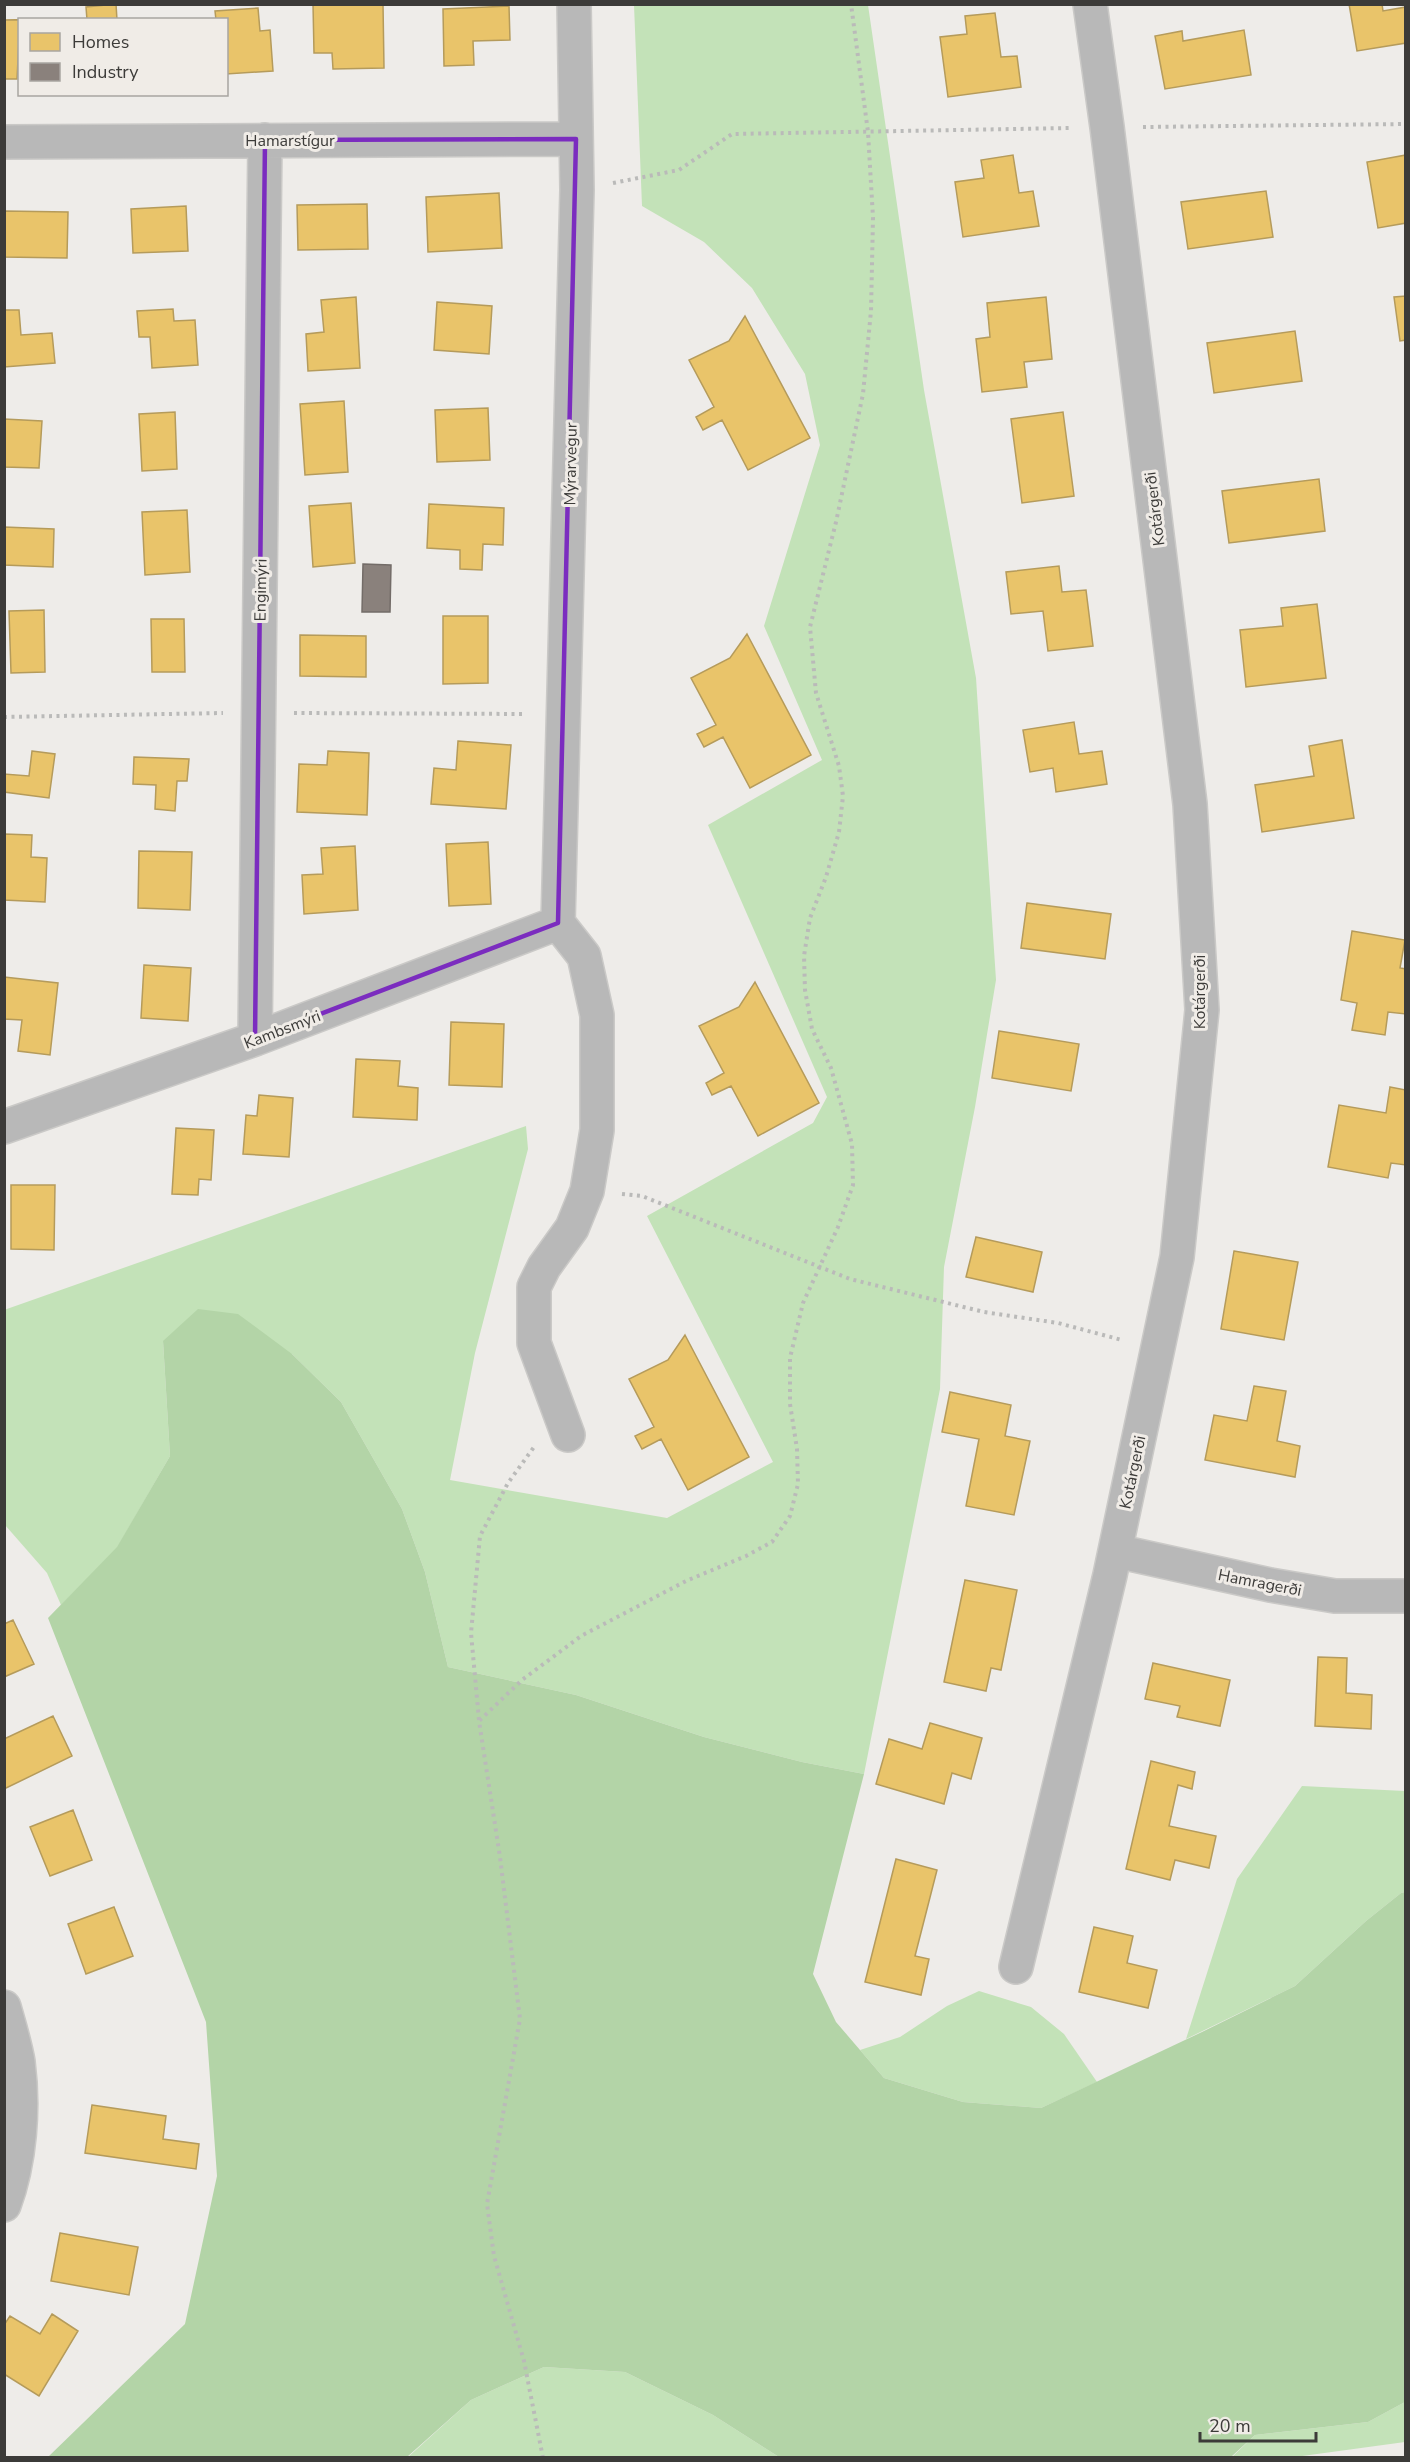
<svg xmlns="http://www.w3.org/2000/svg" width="1410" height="2462" font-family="'Nunito Sans',sans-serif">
<rect width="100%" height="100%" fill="#eeece9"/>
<path fill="#c3e2b8" d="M 634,5 L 868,5 L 924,390 L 976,678 L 996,980 L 975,1107 L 944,1267 L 940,1389 L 864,1774 L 802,1762 L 704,1737 L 576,1695 L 448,1667 L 425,1572 L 402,1509 L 341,1402 L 292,1354 L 163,1341 L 170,1456 L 117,1548 L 61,1605 L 47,1573 L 5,1525 L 4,1310 L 526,1126 L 528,1149 L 475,1353 L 450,1480 L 667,1518 L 773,1462 L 647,1216 L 813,1123 L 827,1097 L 708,825 L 822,760 L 764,626 L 820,445 L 805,374 L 752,288 L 704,242 L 642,206 Z
M 1302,1786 L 1405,1791 L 1405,1892 L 1401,1893 L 1366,1921 L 1295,1986 L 1186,2039 L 1237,1879 Z
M 979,1991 L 1031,2007 L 1064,2034 L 1097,2082 L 1041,2108 L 963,2102 L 884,2078 L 860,2050 L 900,2037 L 947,2006 Z
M 544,2367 L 625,2372 L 713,2415 L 779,2457 L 407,2458 L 471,2400 Z
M 1405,2402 L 1405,2442 L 1295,2457 L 1231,2458 L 1255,2435 L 1368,2422 Z"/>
<path fill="#b3d4a7" d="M 198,1309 L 238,1314 L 292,1354 L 341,1402 L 402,1509 L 425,1572 L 448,1667 L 576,1695 L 704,1737 L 802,1762 L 864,1774 L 813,1974 L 836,2022 L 884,2078 L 963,2102 L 1041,2108 L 1202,2032 L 1295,1986 L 1366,1921 L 1401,1893 L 1405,1892 L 1405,2402 L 1368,2422 L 1255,2435 L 1231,2457 L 779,2457 L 713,2415 L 625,2372 L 544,2367 L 471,2400 L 407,2457 L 48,2457 L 185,2324 L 217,2176 L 206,2022 L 48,1618 L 117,1547 L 170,1456 L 163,1341 Z"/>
<path fill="#e9c46a" stroke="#b59b5b" stroke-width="1.5" d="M 116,4 L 117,20 L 87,20 L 86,7 Z
M 313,4 L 383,4 L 384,68 L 333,69 L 332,53 L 314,53 Z
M 1349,4 L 1382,4 L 1383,11 L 1406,7 L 1406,43 L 1357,51 Z
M 509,6 L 510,40 L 473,41 L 474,65 L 444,66 L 443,9 Z
M 258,8 L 260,31 L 270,30 L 273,71 L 226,74 L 226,20 L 216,20 L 215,11 Z
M 995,13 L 1001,57 L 1017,56 L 1021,87 L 948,97 L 940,37 L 967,34 L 965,16 Z
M 52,19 L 20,20 L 17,79 L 4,79 L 4,20 Z
M 1244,30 L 1251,75 L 1165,89 L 1155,36 L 1182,31 L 1183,41 Z
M 1013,155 L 1019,193 L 1033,191 L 1039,226 L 963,237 L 955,182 L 984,178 L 981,160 Z
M 1406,155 L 1406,223 L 1378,228 L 1367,162 Z
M 1266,191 L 1273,237 L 1188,249 L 1181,202 Z
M 499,193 L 502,248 L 428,252 L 426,197 Z
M 367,204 L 368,249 L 298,250 L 297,205 Z
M 186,206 L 188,251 L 133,253 L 131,209 Z
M 4,211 L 68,212 L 67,258 L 4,257 Z
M 1406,296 L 1406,340 L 1400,341 L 1394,297 Z
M 356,297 L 360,368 L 308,371 L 306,334 L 324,332 L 321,300 Z
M 1046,297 L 1052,359 L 1024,362 L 1027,387 L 982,392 L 976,339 L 990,337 L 987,303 Z
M 437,302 L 492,306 L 489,354 L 434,350 Z
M 173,309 L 174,321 L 195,320 L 198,365 L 152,368 L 150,337 L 139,337 L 137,311 Z
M 4,310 L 19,310 L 21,335 L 52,333 L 55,363 L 4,367 Z
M 745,316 L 810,438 L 748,470 L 722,420 L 703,430 L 696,417 L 714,407 L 689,360 L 729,341 Z
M 1295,331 L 1302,381 L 1214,393 L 1207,343 Z
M 344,401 L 348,472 L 305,475 L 300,404 Z
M 488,408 L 490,460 L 437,462 L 435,410 Z
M 175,412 L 177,469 L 142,471 L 139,414 Z
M 1063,412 L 1074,496 L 1022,503 L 1011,419 Z
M 4,419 L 42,421 L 39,468 L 4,467 Z
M 1319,479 L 1325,531 L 1229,543 L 1222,491 Z
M 351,503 L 355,563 L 313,567 L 309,506 Z
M 429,504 L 504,508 L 503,545 L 483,544 L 482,570 L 460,569 L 460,550 L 427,548 Z
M 187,510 L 190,572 L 145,575 L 142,512 Z
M 4,527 L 54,529 L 53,567 L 4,565 Z
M 1059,566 L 1062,592 L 1086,590 L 1093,646 L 1048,651 L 1043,611 L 1011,614 L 1006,572 Z
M 1317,604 L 1326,678 L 1246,687 L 1240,630 L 1283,626 L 1281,608 Z
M 44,610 L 45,672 L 11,673 L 9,611 Z
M 443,616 L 488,616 L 488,683 L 443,684 Z
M 151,619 L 184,619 L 185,672 L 152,672 Z
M 747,634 L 811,755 L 750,788 L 723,737 L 704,747 L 697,734 L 716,725 L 691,678 L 730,658 Z
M 300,635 L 366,636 L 366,677 L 300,676 Z
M 1074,722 L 1079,754 L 1102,751 L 1107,784 L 1056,792 L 1053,768 L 1030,772 L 1023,730 Z
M 1342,740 L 1354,818 L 1262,832 L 1255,785 L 1314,776 L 1309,746 Z
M 458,741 L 511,745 L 506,809 L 431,804 L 434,768 L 456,770 Z
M 32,751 L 55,754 L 49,798 L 4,792 L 4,774 L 29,776 Z
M 328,751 L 369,753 L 367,815 L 297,812 L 299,764 L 327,765 Z
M 134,757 L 189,759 L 187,781 L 177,781 L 175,811 L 155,809 L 156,785 L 133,784 Z
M 4,834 L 32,835 L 31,857 L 47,858 L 45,902 L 4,900 Z
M 488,842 L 491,904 L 449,906 L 446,844 Z
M 355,846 L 358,910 L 304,914 L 302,875 L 323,874 L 321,848 Z
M 139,851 L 192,852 L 190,910 L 138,908 Z
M 1027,903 L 1111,914 L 1105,959 L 1021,948 Z
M 1352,931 L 1405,940 L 1400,968 L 1406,969 L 1406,1014 L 1388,1012 L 1385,1035 L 1352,1030 L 1357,1003 L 1341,1000 Z
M 144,965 L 191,968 L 188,1021 L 141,1018 Z
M 4,977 L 58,983 L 50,1055 L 18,1051 L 22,1020 L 4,1019 Z
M 755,982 L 819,1103 L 758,1136 L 731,1086 L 712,1095 L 706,1083 L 724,1073 L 699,1026 L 739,1007 Z
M 451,1022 L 504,1024 L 502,1087 L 449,1085 Z
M 999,1031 L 1079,1044 L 1071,1091 L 992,1078 Z
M 356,1059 L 400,1061 L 398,1086 L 418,1088 L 417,1120 L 353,1117 Z
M 1390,1087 L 1406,1090 L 1406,1165 L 1391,1163 L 1388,1178 L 1328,1167 L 1339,1105 L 1386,1113 Z
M 259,1095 L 293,1098 L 289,1157 L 243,1154 L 246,1115 L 257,1116 Z
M 176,1128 L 214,1130 L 211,1180 L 199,1179 L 198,1195 L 172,1194 Z
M 11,1185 L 55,1185 L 54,1250 L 11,1249 Z
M 976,1237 L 1042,1252 L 1033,1292 L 966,1277 Z
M 1234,1251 L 1298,1262 L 1284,1340 L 1221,1329 Z
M 685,1335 L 749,1457 L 688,1490 L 661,1439 L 642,1449 L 635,1436 L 654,1427 L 629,1379 L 668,1360 Z
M 1254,1386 L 1286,1391 L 1277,1441 L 1300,1446 L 1295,1477 L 1205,1460 L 1214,1415 L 1247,1421 Z
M 950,1392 L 1011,1405 L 1005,1436 L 1030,1441 L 1014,1515 L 966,1506 L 979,1439 L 942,1432 Z
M 965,1580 L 1017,1590 L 1001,1670 L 991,1668 L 986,1691 L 944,1682 Z
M 13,1620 L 34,1664 L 4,1677 L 4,1624 Z
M 1318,1657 L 1347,1658 L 1346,1693 L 1372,1695 L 1371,1729 L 1315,1726 Z
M 1153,1663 L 1230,1680 L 1220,1726 L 1177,1717 L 1180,1706 L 1145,1699 Z
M 53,1716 L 72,1756 L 4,1789 L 4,1739 Z
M 930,1723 L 982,1738 L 971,1779 L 952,1773 L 944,1804 L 876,1784 L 889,1739 L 922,1749 Z
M 1151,1761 L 1195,1772 L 1192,1789 L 1178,1785 L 1169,1826 L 1216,1836 L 1209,1868 L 1175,1860 L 1170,1880 L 1126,1869 Z
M 73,1810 L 92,1860 L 50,1876 L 30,1827 Z
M 896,1859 L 937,1870 L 915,1956 L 929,1959 L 921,1995 L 865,1982 Z
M 114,1907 L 133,1956 L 86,1974 L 68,1924 Z
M 1094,1927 L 1133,1936 L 1127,1963 L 1157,1970 L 1148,2008 L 1079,1992 Z
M 92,2105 L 166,2116 L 163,2139 L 199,2144 L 196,2169 L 85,2153 Z
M 60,2233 L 138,2247 L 129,2295 L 51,2281 Z
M 52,2314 L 78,2331 L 39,2396 L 4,2374 L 4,2325 L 10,2316 L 40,2334 Z"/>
<path fill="#8a817c" stroke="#736c68" stroke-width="1.5" d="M 363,564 L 391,565 L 390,612 L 362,612 Z"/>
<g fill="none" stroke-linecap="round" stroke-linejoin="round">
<g stroke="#cac9c7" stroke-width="36">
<path id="street" d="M 4,142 L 576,139
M 558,923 L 577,190 L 574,4
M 558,923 L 584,956 L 597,1015 L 597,1130 L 587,1191 L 572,1228 L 544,1267 L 534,1287 L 534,1343 L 568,1435
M 255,1039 L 265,140
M 4,1127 L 255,1039 L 558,923
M 1116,1551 L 1270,1585 L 1335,1596 L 1406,1596
M 1016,1967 L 1110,1575 L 1177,1257 L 1202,1010 L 1190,804 L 1107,127 L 1090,4
M 4,2007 C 9,2025 15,2044 18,2062 C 24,2108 20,2162 4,2205"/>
</g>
<path stroke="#babab9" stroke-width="4" stroke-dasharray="3 4.5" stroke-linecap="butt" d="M 1143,127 L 1406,124
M 613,183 L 679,170 L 732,134 L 1070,128
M 294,713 L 526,714
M 4,717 L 223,713
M 622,1194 L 642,1196 L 850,1279 L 984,1312 L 1058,1323 L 1122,1340
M 479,1720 L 471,1633 L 480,1536 L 508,1483 L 534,1447
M 543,2458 L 524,2361 L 494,2256 L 487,2204 L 520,2019 L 500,1857 L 479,1721 L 522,1680 L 581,1636 L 686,1581 L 746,1556 L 772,1542 L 790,1516 L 798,1484 L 797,1449 L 790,1404 L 790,1358 L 803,1303 L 838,1227 L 853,1185 L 852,1144 L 831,1068 L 812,1029 L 805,990 L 804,956 L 810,918 L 826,877 L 839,832 L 843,796 L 839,766 L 816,693 L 810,627 L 836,522 L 863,394 L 871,311 L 873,218 L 868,132 L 851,4"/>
<use href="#street" stroke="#b8b8b8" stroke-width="33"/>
</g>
<path fill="none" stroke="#7b2cbf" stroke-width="4.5" stroke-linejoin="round" d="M 576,139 L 558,923 L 255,1039 L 265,140 Z"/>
<g text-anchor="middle" stroke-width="6" stroke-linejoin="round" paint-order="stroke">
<g font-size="16" fill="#3c3b39" stroke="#f0ece7">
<text x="290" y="146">Hamarstígur</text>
<text transform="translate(570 464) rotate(-89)" y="6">Mýrarvegur</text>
<text transform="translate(1154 509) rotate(-97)" y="6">Kotárgerði</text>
<text transform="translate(260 590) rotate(-89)" y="6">Engimýri</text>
<text transform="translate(1199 992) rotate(-90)" y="6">Kotárgerði</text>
<text transform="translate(282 1029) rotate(-21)" y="6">Kambsmýri</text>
<text transform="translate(1132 1472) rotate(-78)" y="6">Kotárgerði</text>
<text transform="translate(1260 1582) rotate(11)" y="6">Hamragerði</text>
</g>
</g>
<rect width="1410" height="2462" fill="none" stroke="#3c3b39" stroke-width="12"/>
<rect x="18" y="18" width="210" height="78" fill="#f0ece7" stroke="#a8a5a1" stroke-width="1.5"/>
<rect x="30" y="33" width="30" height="18" fill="#e9c46a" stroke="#a8a5a1" stroke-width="1.5"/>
<text x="72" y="48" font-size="18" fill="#3c3b39">Homes</text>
<rect x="30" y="63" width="30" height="18" fill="#8a817c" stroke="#a8a5a1" stroke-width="1.5"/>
<text x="72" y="78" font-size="18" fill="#3c3b39">Industry</text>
<path d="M1200 2432v9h116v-9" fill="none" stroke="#3c3b39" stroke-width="3"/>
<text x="1209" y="2432" font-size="18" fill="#3c3b39" stroke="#f0ece7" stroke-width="4.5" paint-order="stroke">20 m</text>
</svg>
